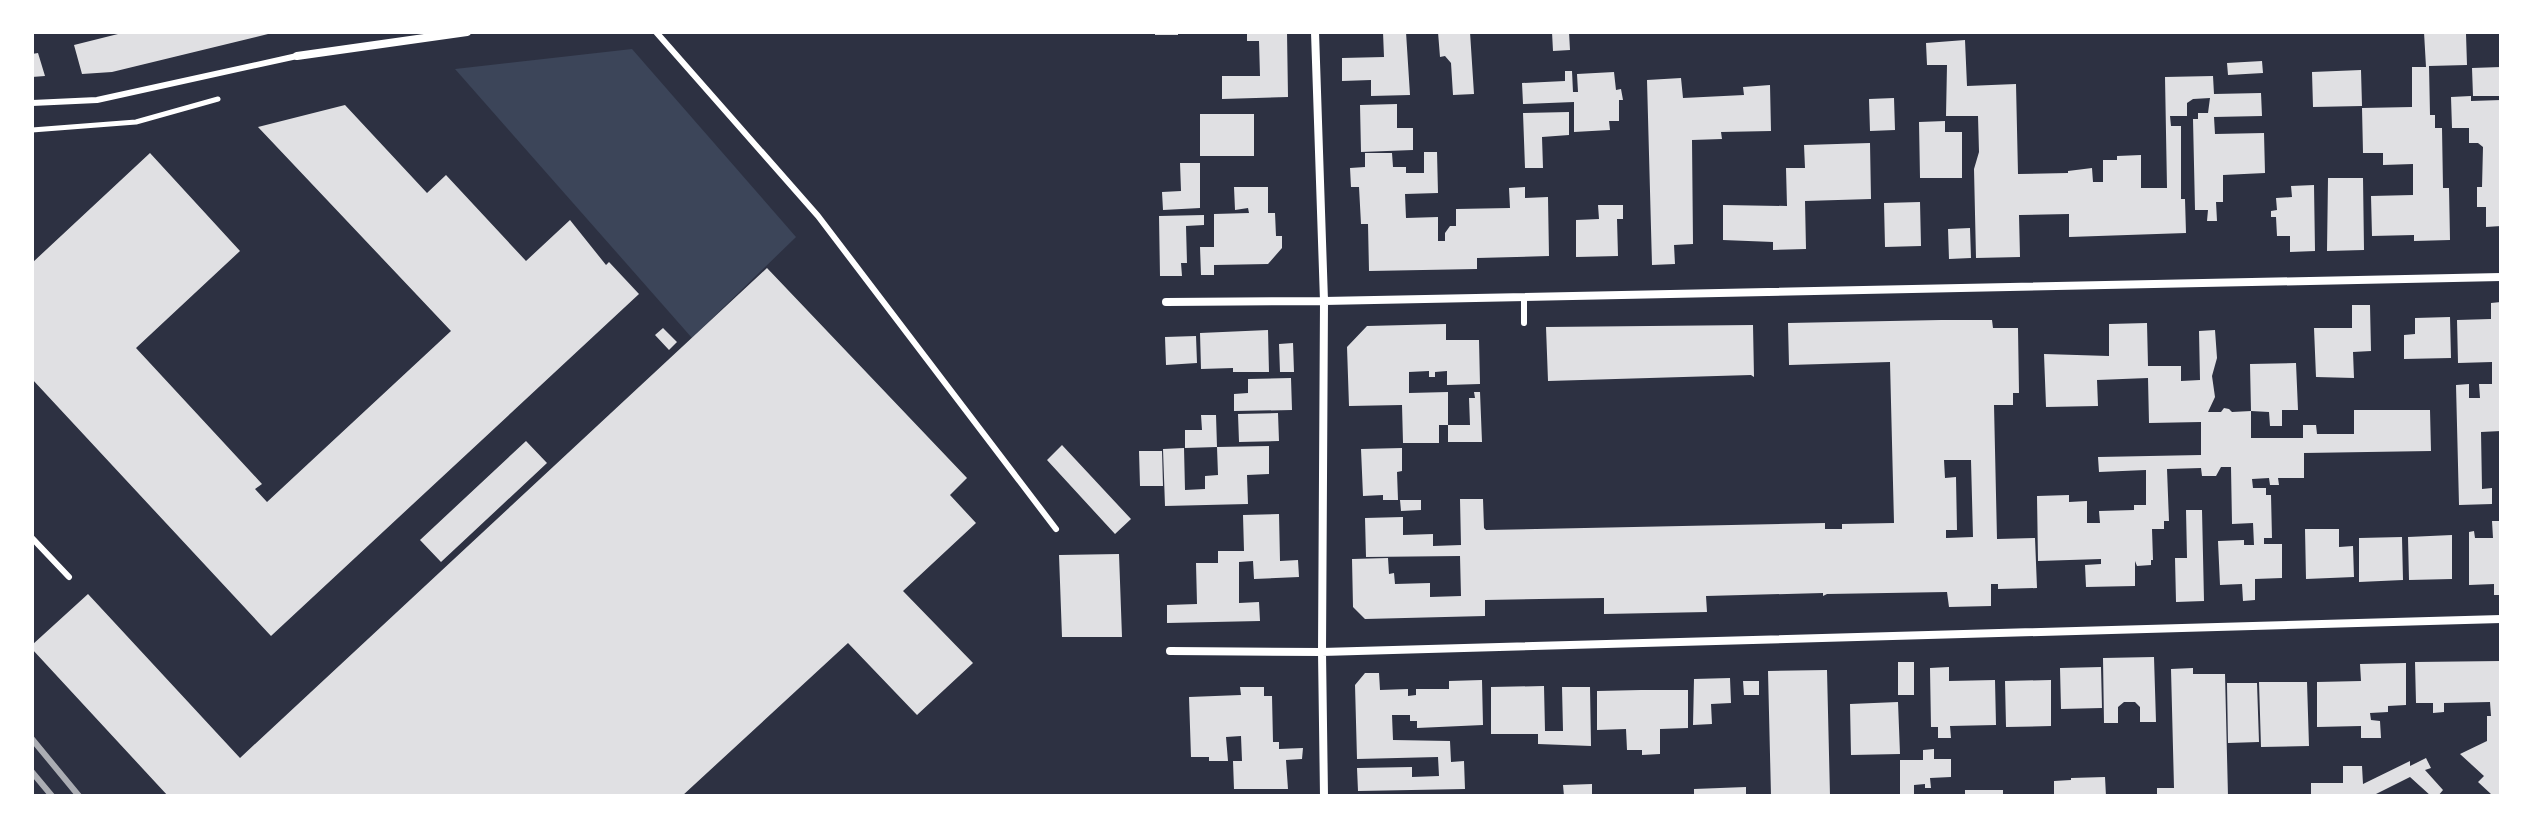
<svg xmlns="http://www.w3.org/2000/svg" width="2533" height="828" font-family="'Nunito Sans',sans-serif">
<rect width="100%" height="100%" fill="#2d3142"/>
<path fill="#3c4559" d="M 632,49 L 796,237 L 692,338 L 455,69 Z"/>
<path fill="#e0e0e3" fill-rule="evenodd" d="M 126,32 L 271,32 L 272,33 L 112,72 L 82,74 L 74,45 Z
M 1155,32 L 1178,32 L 1178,35 L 1155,35 Z
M 1247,32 L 1287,32 L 1288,97 L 1222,99 L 1222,76 L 1260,76 L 1259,41 L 1247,41 Z
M 1383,32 L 1406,32 L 1410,95 L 1371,96 L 1371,80 L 1342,81 L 1342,58 L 1384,57 Z
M 1438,32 L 1470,32 L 1474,94 L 1453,95 L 1451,63 L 1445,56 L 1440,57 Z
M 1552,32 L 1569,32 L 1570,50 L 1553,51 Z
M 2424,32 L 2466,34 L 2467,65 L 2429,66 L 2430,115 L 2435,115 L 2435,128 L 2442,128 L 2443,188 L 2449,188 L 2450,240 L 2414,241 L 2414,235 L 2372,236 L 2371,196 L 2413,195 L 2413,164 L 2383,165 L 2383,153 L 2363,153 L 2362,108 L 2412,107 L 2412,67 L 2426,67 Z
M 1965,40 L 1967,86 L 2016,84 L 2018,174 L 2068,173 L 2068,171 L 2092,168 L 2093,182 L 2103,182 L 2103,160 L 2117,160 L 2117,156 L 2141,155 L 2141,188 L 2167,188 L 2165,77 L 2213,76 L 2214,94 L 2261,93 L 2262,116 L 2214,117 L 2215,134 L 2264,133 L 2265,173 L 2223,175 L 2223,202 L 2216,202 L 2217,221 L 2207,221 L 2208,210 L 2195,210 L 2193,119 L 2198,119 L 2198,113 L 2208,113 L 2210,98 L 2193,99 L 2187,103 L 2187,116 L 2170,116 L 2171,126 L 2181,126 L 2181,199 L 2185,199 L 2186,233 L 2069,237 L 2069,214 L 2019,215 L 2020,257 L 1976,258 L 1974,169 L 1979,152 L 1978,116 L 1946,116 L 1947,65 L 1927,65 L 1926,43 Z
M 38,53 L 45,76 L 32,77 L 32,54 Z
M 2262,61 L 2263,73 L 2228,75 L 2227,63 Z
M 2501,67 L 2501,96 L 2473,96 L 2472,68 Z
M 2361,70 L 2362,106 L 2313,107 L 2312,72 Z
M 1565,71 L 1572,71 L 1573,92 L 1578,92 L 1577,74 L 1614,72 L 1616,90 L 1621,89 L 1623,100 L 1619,100 L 1619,121 L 1609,121 L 1610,130 L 1574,132 L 1574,102 L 1523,104 L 1522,83 L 1565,81 Z
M 1681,78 L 1683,98 L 1744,95 L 1743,87 L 1770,85 L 1771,131 L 1721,132 L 1722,139 L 1692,140 L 1693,244 L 1674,245 L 1675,264 L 1652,265 L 1647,80 Z
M 2471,96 L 2471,101 L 2501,100 L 2501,226 L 2486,227 L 2486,207 L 2477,207 L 2477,187 L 2482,187 L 2483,147 L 2478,143 L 2469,143 L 2469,128 L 2452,128 L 2451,97 Z
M 1894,98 L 1895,130 L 1870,131 L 1869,99 Z
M 1397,104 L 1397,128 L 1413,128 L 1413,150 L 1361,152 L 1360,105 Z
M 345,105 L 427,193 L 446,175 L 526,261 L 570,220 L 606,265 L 609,262 L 639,294 L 271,636 L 32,379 L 32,263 L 150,153 L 240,251 L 136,348 L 262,484 L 255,489 L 267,502 L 451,331 L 258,127 Z
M 1569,112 L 1569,135 L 1542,137 L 1543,168 L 1525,168 L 1523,113 Z
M 1200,114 L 1254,114 L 1254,156 L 1200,156 Z
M 1945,121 L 1945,132 L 1962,132 L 1962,178 L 1920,178 L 1919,122 Z
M 1870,143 L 1871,199 L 1805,201 L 1806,249 L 1773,250 L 1773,242 L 1723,240 L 1723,205 L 1787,206 L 1786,168 L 1805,168 L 1804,145 Z
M 1424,152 L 1437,152 L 1438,193 L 1405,194 L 1406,218 L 1438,217 L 1438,241 L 1445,241 L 1445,233 L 1450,226 L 1456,226 L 1456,209 L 1510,208 L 1509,188 L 1525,187 L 1525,198 L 1548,197 L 1549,256 L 1477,258 L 1477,269 L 1369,271 L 1368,224 L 1361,224 L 1359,187 L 1351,187 L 1350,168 L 1365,167 L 1365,153 L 1392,153 L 1393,167 L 1406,167 L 1406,173 L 1424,173 Z
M 1180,163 L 1200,163 L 1200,208 L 1163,210 L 1162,192 L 1181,191 Z
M 2328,178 L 2363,178 L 2364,250 L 2327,251 Z
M 2314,185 L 2315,251 L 2290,252 L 2290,236 L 2277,236 L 2276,217 L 2271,217 L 2271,211 L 2277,210 L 2276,198 L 2292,197 L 2291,186 Z
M 1234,187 L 1268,187 L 1268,213 L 1275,213 L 1276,236 L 1282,236 L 1282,248 L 1268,264 L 1214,265 L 1214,275 L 1201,275 L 1200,247 L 1214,247 L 1214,214 L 1249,213 L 1248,208 L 1235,210 Z
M 1920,202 L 1921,246 L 1885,247 L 1884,203 Z
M 1598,205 L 1623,205 L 1623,219 L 1617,219 L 1618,256 L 1576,257 L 1576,220 L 1599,219 Z
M 1204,215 L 1204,225 L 1186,226 L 1187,263 L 1181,263 L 1182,276 L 1160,276 L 1159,216 Z
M 1970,228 L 1971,258 L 1949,259 L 1948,229 Z
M 767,268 L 967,478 L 950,495 L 976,523 L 903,591 L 973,663 L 917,715 L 848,643 L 682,796 L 168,796 L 32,649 L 32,645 L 88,594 L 240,758 Z
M 2501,302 L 2501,431 L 2481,432 L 2482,489 L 2492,488 L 2492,504 L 2459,505 L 2456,385 L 2469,384 L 2469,398 L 2480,398 L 2479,384 L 2492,384 L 2492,362 L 2458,363 L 2457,320 L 2491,319 L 2491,303 Z
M 2352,305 L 2370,305 L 2371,351 L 2353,352 L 2354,378 L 2316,377 L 2314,328 L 2352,328 Z
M 2450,317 L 2451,358 L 2404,359 L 2404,335 L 2415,334 L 2415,318 Z
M 1941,320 L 1992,320 L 1993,328 L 2018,328 L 2019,393 L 2013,393 L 2013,405 L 1994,405 L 1997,539 L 2035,538 L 2037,588 L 1998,589 L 1998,584 L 1991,584 L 1991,606 L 1949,607 L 1947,592 L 1827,594 L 1823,596 L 1823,593 L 1706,596 L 1707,612 L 1604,614 L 1604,598 L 1485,600 L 1485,616 L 1365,619 L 1353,607 L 1352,559 L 1388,558 L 1389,574 L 1394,573 L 1395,584 L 1430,583 L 1430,597 L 1461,596 L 1460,556 L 1366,557 L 1365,518 L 1403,517 L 1403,535 L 1433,534 L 1433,546 L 1461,545 L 1460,499 L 1483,499 L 1484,528 L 1486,530 L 1825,523 L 1825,529 L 1842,529 L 1842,524 L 1894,523 L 1890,362 L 1789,365 L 1788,323 ZM 1944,460 L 1971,460 L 1973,537 L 1946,538 L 1946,530 L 1957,530 L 1956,477 L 1945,478 Z
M 2147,323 L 2148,366 L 2181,366 L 2181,381 L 2200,380 L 2199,331 L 2215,330 L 2217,358 L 2212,376 L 2215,397 L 2208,412 L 2221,412 L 2224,408 L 2229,409 L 2232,412 L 2251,411 L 2251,438 L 2303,438 L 2303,425 L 2316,425 L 2317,434 L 2354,434 L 2354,410 L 2430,410 L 2431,451 L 2304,453 L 2304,478 L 2278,478 L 2279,485 L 2270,485 L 2269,478 L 2252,479 L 2253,488 L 2266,488 L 2266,495 L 2271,495 L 2272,538 L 2264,538 L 2264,544 L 2282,544 L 2282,578 L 2255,579 L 2255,600 L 2243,601 L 2242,584 L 2220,585 L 2218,541 L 2244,540 L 2244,545 L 2254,545 L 2253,523 L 2232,524 L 2231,467 L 2221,467 L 2216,476 L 2202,476 L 2201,468 L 2167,469 L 2169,521 L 2164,521 L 2164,529 L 2152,529 L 2153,560 L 2151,560 L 2151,565 L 2137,566 L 2135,561 L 2135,586 L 2086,587 L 2085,565 L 2101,564 L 2101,559 L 2038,561 L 2037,496 L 2069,495 L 2069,502 L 2087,501 L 2087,523 L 2100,523 L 2099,511 L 2134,510 L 2134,505 L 2146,505 L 2146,470 L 2099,472 L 2098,457 L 2201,455 L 2201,422 L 2149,423 L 2148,378 L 2097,380 L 2098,406 L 2046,407 L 2044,354 L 2109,356 L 2109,324 Z
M 1446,324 L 1446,340 L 1479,340 L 1480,384 L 1447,385 L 1447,371 L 1435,372 L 1435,377 L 1429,377 L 1429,371 L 1409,372 L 1409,393 L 1448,392 L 1448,425 L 1439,425 L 1439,443 L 1403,443 L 1402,405 L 1349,406 L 1347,347 L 1367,326 Z
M 1753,325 L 1754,377 L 1751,375 L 1548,381 L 1546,327 Z
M 663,328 L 677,342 L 669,350 L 655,335 Z
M 1268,330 L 1269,372 L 1233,372 L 1233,368 L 1201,369 L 1200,333 Z
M 1196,336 L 1197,363 L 1166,365 L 1165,337 Z
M 1293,343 L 1294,372 L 1280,372 L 1279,344 Z
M 2296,363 L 2298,410 L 2282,410 L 2282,426 L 2270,426 L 2269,412 L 2251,411 L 2250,364 Z
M 1291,378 L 1292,410 L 1234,411 L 1234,394 L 1248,393 L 1248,379 Z
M 1474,392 L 1480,392 L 1482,442 L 1448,442 L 1448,425 L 1470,425 L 1469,398 L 1475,398 Z
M 1278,413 L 1279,441 L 1239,442 L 1238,414 Z
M 1201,415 L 1216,415 L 1217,447 L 1185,448 L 1185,430 L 1202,430 Z
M 526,441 L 547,463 L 441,562 L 420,540 Z
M 1062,445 L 1131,519 L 1115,534 L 1047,460 Z
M 1269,446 L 1269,474 L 1247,475 L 1248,504 L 1165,506 L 1163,449 L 1184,448 L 1185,490 L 1205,489 L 1205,476 L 1218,475 L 1217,447 Z
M 1402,448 L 1402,471 L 1397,472 L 1398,500 L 1383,500 L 1383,495 L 1363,496 L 1361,449 Z
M 1139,451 L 1162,451 L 1163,486 L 1140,486 Z
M 1400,500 L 1421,500 L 1421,510 L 1401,511 Z
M 2186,510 L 2202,510 L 2204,601 L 2176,602 L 2175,558 L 2187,558 Z
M 1279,514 L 1280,561 L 1298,560 L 1299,577 L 1254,579 L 1253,561 L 1239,562 L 1239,603 L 1259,602 L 1260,621 L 1167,623 L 1167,605 L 1197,604 L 1196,563 L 1218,563 L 1218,551 L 1244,551 L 1243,515 Z
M 2492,521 L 2501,521 L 2501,595 L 2494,595 L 2494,584 L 2469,585 L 2469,532 L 2474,531 L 2475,538 L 2493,538 Z
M 2305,529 L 2339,529 L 2339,547 L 2353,546 L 2354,577 L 2306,579 Z
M 2452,535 L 2452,579 L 2409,580 L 2408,537 Z
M 2402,537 L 2403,580 L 2359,582 L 2359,538 Z
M 1119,554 L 1122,637 L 1062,637 L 1059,555 Z
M 2154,657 L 2156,722 L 2140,722 L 2140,707 L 2135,702 L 2124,702 L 2118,707 L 2118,723 L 2104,723 L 2103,658 Z
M 2501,661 L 2501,796 L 2489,796 L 2491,794 L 2478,782 L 2484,776 L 2460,754 L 2487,741 L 2487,716 L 2491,716 L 2490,702 L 2444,703 L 2444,712 L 2433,713 L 2433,703 L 2416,703 L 2415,662 Z
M 1898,662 L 1914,662 L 1914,695 L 1898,695 Z
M 2406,663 L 2406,705 L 2388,706 L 2388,712 L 2370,713 L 2371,720 L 2380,721 L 2381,738 L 2361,738 L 2361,726 L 2317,727 L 2317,682 L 2361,681 L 2360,664 Z
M 1949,667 L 1949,681 L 1995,680 L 1996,725 L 1950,726 L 1951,738 L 1938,738 L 1938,727 L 1931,727 L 1930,668 Z
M 2101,667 L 2102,708 L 2061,709 L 2060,668 Z
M 2193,668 L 2193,674 L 2225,674 L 2228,796 L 2157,796 L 2157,788 L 2174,788 L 2171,669 Z
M 1827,670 L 1830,796 L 1771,796 L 1768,671 Z
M 1365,673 L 1379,673 L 1380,690 L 1408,689 L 1408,696 L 1416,695 L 1416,689 L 1449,689 L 1449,681 L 1482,680 L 1483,725 L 1417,728 L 1417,721 L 1410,721 L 1410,715 L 1392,715 L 1393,740 L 1450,741 L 1451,762 L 1464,761 L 1465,789 L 1358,791 L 1357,768 L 1412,767 L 1412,777 L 1439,776 L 1438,757 L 1357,759 L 1355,685 Z
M 1730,678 L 1731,703 L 1711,704 L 1712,724 L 1693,725 L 1694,679 Z
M 2051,680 L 2051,726 L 2006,727 L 2005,681 Z
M 1743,681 L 1759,681 L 1759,695 L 1744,695 Z
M 2259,682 L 2307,682 L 2309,746 L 2261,747 Z
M 2227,683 L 2257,683 L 2259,742 L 2228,743 Z
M 1544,686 L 1545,731 L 1563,731 L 1562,687 L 1590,687 L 1591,746 L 1538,744 L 1538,734 L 1491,734 L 1491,687 Z
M 1240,687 L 1264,687 L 1264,696 L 1272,696 L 1273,742 L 1279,742 L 1279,749 L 1303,748 L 1302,759 L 1286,760 L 1288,789 L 1234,789 L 1233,761 L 1242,761 L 1241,736 L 1226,737 L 1228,761 L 1209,761 L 1209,757 L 1191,757 L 1189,697 L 1241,695 Z
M 1641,690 L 1688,690 L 1688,728 L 1660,729 L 1660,754 L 1642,755 L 1642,750 L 1627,750 L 1626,729 L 1597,730 L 1597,691 Z
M 1898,702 L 1900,754 L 1851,755 L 1850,704 Z
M 1934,749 L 1934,759 L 1951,759 L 1951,777 L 1930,778 L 1931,788 L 1925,788 L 1925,784 L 1914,785 L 1914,796 L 1900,796 L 1900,760 L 1923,760 L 1923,750 Z
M 2426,758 L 2431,768 L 2425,770 L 2443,790 L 2438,796 L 2431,796 L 2410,777 L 2372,796 L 2311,796 L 2311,783 L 2343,783 L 2343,766 L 2362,766 L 2363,784 L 2410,761 L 2410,766 Z
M 2105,777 L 2106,796 L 2054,796 L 2054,781 L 2071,780 L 2071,778 Z
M 1592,784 L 1592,796 L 1564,796 L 1563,785 Z
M 1746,787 L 1746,796 L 1694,796 L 1694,789 Z
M 1965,790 L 2003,790 L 2003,796 L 1965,796 Z"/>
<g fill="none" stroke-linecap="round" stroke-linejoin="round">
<path stroke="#fff" stroke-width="5" d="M 32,130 L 136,122 L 218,99"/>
<path stroke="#fff" stroke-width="6" d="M 656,32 L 818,216 L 1056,529
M 32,103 L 97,100 L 297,56
M 1524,297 L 1524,323
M 32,538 L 69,577"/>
<path stroke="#fff" stroke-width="8" d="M 1315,32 L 1324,301 L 1322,652 L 1324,796
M 297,56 L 467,32
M 1166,302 L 1324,301 L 2501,277
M 1170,651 L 1322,652 L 2501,619"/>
<path stroke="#abadb3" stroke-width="6" d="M 32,739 L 79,796
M 32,772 L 52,796"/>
</g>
<rect width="2533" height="828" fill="none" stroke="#ffffff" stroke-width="68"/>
</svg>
